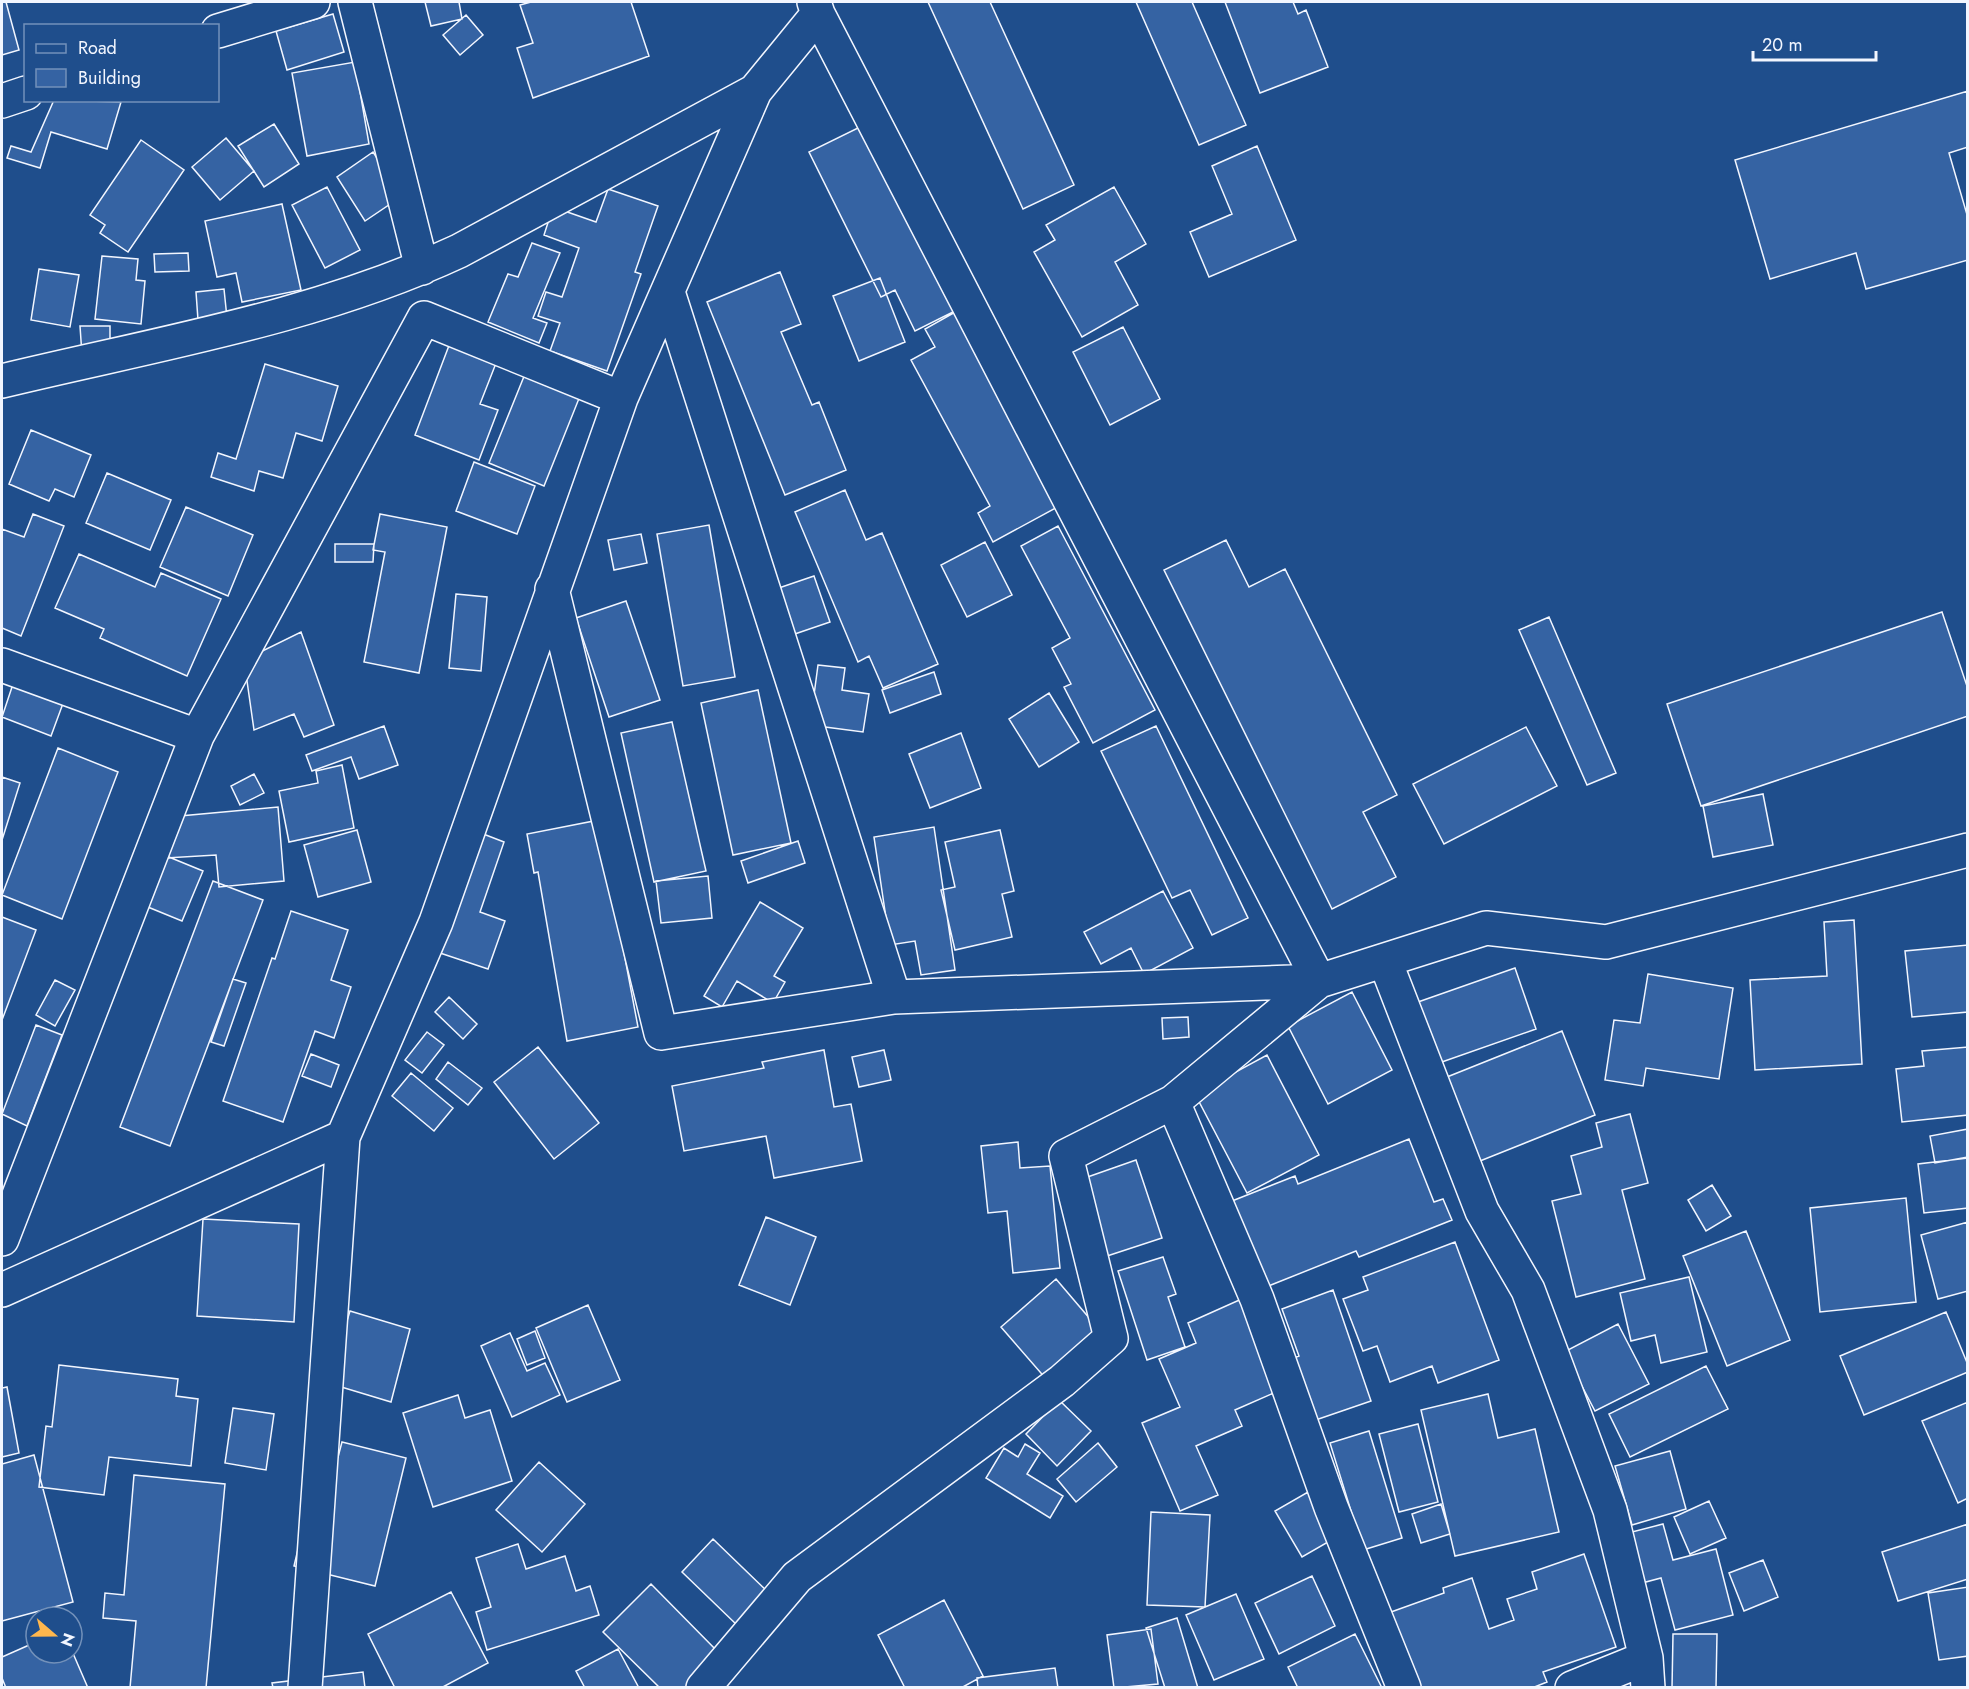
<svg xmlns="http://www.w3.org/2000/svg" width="1969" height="1689" font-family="Jost,sans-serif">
<rect width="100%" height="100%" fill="#1f4e8c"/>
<path fill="#3563a3" stroke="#f2f6ff" stroke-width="1.5" d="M 2,2 L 6,2 L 19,50 L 2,55 Z
M 425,2 L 459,2 L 462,19 L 431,26 Z
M 531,2 L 631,2 L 649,56 L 533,98 L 517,48 L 533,43 L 520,5 Z
M 928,2 L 990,2 L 1074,185 L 1023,209 Z
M 1136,2 L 1192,2 L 1246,125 L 1199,145 Z
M 1225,2 L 1293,2 L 1298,14 L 1306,10 L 1328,67 L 1260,93 Z
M 333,14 L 344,52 L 287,70 L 276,31 Z
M 466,15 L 483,35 L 460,55 L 443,35 Z
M 355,62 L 369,144 L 307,156 L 292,73 Z
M 1968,91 L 1968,147 L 1949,153 L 1968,218 L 1968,260 L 1866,289 L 1856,253 L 1770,279 L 1735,160 Z
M 54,100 L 121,102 L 107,149 L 51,132 L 40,168 L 7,158 L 11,146 L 31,152 Z
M 274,124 L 299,164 L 264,187 L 238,146 Z
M 864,125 L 955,311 L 915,331 L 895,290 L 881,297 L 809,152 Z
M 226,138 L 254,171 L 220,200 L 192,167 Z
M 141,140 L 184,170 L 128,252 L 100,233 L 105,225 L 90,215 Z
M 1257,146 L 1296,240 L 1209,277 L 1190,232 L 1232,214 L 1212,166 Z
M 373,152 L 402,196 L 365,221 L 337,177 Z
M 327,187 L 360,250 L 325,268 L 292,205 Z
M 1114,187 L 1146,244 L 1115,262 L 1138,305 L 1082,337 L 1034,252 L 1055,240 L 1046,225 Z
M 608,189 L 658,206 L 635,272 L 641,274 L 607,371 L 550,351 L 560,323 L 538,316 L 546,292 L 562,297 L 579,248 L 544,235 L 553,207 L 596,222 Z
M 282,204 L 301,290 L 242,302 L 236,273 L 217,277 L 205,221 Z
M 532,243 L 560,253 L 533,318 L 547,323 L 539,343 L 488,322 L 508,274 L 518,277 Z
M 188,253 L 189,271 L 155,272 L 154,254 Z
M 102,256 L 138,259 L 136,280 L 145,281 L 141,324 L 95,319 Z
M 39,269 L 79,275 L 70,327 L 31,320 Z
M 780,272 L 801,324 L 781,332 L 812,405 L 819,402 L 846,470 L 785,495 L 707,302 Z
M 880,278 L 905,342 L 859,361 L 833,296 Z
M 224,289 L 227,318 L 198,320 L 196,292 Z
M 957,311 L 1063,504 L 993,542 L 978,513 L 990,506 L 911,360 L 935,347 L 925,329 Z
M 80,326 L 110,326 L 110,354 L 82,355 Z
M 1123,327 L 1160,399 L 1110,425 L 1073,352 Z
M 453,335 L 500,353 L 480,404 L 498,410 L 479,460 L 415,435 Z
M 265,364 L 338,386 L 322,441 L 296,433 L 283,478 L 259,471 L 254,491 L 211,477 L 218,453 L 236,459 Z
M 527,369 L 582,391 L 544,486 L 489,463 Z
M 31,430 L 91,455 L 74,497 L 55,489 L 49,501 L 9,484 Z
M 474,462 L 535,486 L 517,534 L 456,511 Z
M 107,473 L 171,500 L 150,550 L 86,523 Z
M 845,490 L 866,540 L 882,533 L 938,664 L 883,688 L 869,656 L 858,662 L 795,512 Z
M 186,507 L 253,535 L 228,596 L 160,567 Z
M 33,514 L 64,526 L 21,636 L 2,628 L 2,529 L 24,537 Z
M 380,514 L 447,527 L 419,673 L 364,662 L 385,552 L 373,550 Z
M 709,525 L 735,677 L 683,686 L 657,534 Z
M 1058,526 L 1155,710 L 1093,743 L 1064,687 L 1071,684 L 1052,648 L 1070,638 L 1021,546 Z
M 641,534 L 647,563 L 614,570 L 608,540 Z
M 1226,540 L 1249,587 L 1285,569 L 1397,795 L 1363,812 L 1396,877 L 1332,909 L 1164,570 Z
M 985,542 L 1012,595 L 967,617 L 941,565 Z
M 335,544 L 374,544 L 373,562 L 335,562 Z
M 79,554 L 155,587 L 161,573 L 221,599 L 187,676 L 100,638 L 104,629 L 55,608 Z
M 814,576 L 830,622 L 786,637 L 770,591 Z
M 456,594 L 487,597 L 481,671 L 449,668 Z
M 626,601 L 660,700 L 609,717 L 576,618 Z
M 1942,612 L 1968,689 L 1968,716 L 1701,806 L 1667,704 Z
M 1549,617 L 1616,773 L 1587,785 L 1519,630 Z
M 301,632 L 334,725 L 304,737 L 294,714 L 254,730 L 244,660 Z
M 818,665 L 845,668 L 842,690 L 869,694 L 863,732 L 810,725 Z
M 934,672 L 941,694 L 890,713 L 882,690 Z
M 15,678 L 65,698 L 51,736 L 2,717 Z
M 758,690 L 791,843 L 733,855 L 701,703 Z
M 1049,693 L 1079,742 L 1039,767 L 1009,719 Z
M 672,722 L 706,871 L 654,882 L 621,733 Z
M 384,726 L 398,765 L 359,779 L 351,757 L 312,771 L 306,755 Z
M 1156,726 L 1248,918 L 1212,935 L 1190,890 L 1172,898 L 1101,751 Z
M 1526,727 L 1557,786 L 1444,844 L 1413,784 Z
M 961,733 L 981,788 L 930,808 L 909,754 Z
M 58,748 L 118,772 L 62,919 L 2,895 Z
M 342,765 L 354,828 L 289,842 L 279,791 L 318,783 L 316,771 Z
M 254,774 L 264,793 L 240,805 L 231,786 Z
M 2,777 L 20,783 L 2,840 Z
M 1763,794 L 1773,845 L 1713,857 L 1703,806 Z
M 278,807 L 284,881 L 219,887 L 216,855 L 166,858 L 169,817 Z
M 599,820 L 638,1027 L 567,1041 L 538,872 L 534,873 L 527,834 Z
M 934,827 L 955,970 L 921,975 L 915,941 L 890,945 L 874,837 Z
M 357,830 L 371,882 L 318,897 L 304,845 Z
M 473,830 L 504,842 L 480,912 L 505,921 L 488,969 L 431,950 Z
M 1000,830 L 1014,891 L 1002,894 L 1012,937 L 955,950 L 941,890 L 955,887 L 945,842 Z
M 798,841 L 805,863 L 748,883 L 741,861 Z
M 164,855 L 203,871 L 182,921 L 143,905 Z
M 708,876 L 712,918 L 661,923 L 656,881 Z
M 213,881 L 263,900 L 170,1146 L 120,1127 Z
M 1163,891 L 1193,948 L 1144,974 L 1131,948 L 1101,964 L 1084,932 Z
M 760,902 L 803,928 L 774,976 L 785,982 L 773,1003 L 737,981 L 722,1007 L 704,996 Z
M 291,911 L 348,930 L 331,980 L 351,987 L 334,1038 L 315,1031 L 283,1122 L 223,1101 L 272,958 L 275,959 Z
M 2,917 L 36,930 L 2,1020 Z
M 1854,920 L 1862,1064 L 1755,1070 L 1750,980 L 1827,976 L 1824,922 Z
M 1968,945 L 1968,1012 L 1912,1017 L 1905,951 Z
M 1515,968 L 1536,1029 L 1439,1063 L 1418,1002 Z
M 1648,974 L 1733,988 L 1719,1079 L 1646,1068 L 1643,1086 L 1605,1080 L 1614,1020 L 1640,1023 Z
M 233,979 L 246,983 L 224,1046 L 211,1042 Z
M 55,980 L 75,990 L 55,1026 L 36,1015 Z
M 1352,992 L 1392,1070 L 1328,1104 L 1288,1026 Z
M 449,997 L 477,1024 L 463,1039 L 435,1012 Z
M 1188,1017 L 1189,1037 L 1163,1039 L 1162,1018 Z
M 36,1025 L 62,1035 L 27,1126 L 2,1114 Z
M 1562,1031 L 1595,1115 L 1475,1163 L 1442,1079 Z
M 427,1032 L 444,1045 L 422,1073 L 405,1060 Z
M 538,1047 L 599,1123 L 554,1159 L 494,1082 Z
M 1968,1047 L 1968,1115 L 1902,1122 L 1896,1069 L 1924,1066 L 1922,1051 Z
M 824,1050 L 834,1107 L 851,1104 L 862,1161 L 774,1178 L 766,1136 L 684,1151 L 672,1086 L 764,1068 L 762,1062 Z
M 884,1050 L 891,1080 L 859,1087 L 852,1057 Z
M 311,1054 L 339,1065 L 331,1087 L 302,1076 Z
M 1267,1055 L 1319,1155 L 1247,1193 L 1195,1094 Z
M 448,1062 L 482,1088 L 468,1105 L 436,1079 Z
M 411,1073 L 453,1108 L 434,1131 L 392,1096 Z
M 1630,1114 L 1648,1183 L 1622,1190 L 1645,1279 L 1576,1297 L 1552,1201 L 1581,1194 L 1571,1156 L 1602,1147 L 1596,1123 Z
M 1968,1129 L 1968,1157 L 1935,1163 L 1930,1136 Z
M 1409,1139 L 1434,1202 L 1443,1199 L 1452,1220 L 1359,1257 L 1356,1251 L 1261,1289 L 1227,1203 L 1295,1176 L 1298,1184 Z
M 1018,1142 L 1020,1168 L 1050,1166 L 1060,1268 L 1013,1273 L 1007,1211 L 988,1213 L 981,1146 Z
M 1968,1158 L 1968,1208 L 1924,1213 L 1918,1164 Z
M 1136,1160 L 1162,1238 L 1104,1257 L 1079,1180 Z
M 1712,1185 L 1731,1216 L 1706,1231 L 1688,1200 Z
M 1906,1198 L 1916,1302 L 1820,1312 L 1810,1208 Z
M 766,1217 L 816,1237 L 790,1305 L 739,1285 Z
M 203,1219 L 299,1224 L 294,1322 L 197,1316 Z
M 1968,1222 L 1968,1291 L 1938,1299 L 1921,1235 Z
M 1746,1231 L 1790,1340 L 1727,1366 L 1683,1256 Z
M 1455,1242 L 1499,1360 L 1438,1383 L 1432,1366 L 1390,1382 L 1377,1346 L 1363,1351 L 1343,1299 L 1368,1290 L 1363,1277 Z
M 1163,1257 L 1176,1294 L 1168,1297 L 1185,1347 L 1147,1360 L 1118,1271 Z
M 1689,1277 L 1707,1352 L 1661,1363 L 1655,1335 L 1631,1341 L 1620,1293 Z
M 1056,1279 L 1102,1333 L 1047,1380 L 1001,1327 Z
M 1333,1290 L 1371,1401 L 1304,1424 L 1283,1362 L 1299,1356 L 1282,1309 Z
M 1246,1297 L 1285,1388 L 1235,1410 L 1242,1426 L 1196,1446 L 1218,1495 L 1180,1511 L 1142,1423 L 1180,1407 L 1159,1359 L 1196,1343 L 1188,1323 Z
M 588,1305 L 620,1380 L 567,1402 L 536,1328 Z
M 350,1311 L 410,1329 L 391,1402 L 328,1383 Z
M 1946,1312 L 1968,1365 L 1968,1372 L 1864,1415 L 1840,1356 Z
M 1618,1324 L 1649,1384 L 1595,1411 L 1564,1352 Z
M 535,1331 L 545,1358 L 527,1365 L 517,1339 Z
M 510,1333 L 527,1371 L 545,1363 L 560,1395 L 512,1417 L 481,1346 Z
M 59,1365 L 178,1379 L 176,1396 L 198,1399 L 191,1466 L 109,1457 L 104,1495 L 39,1487 L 46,1426 L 52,1427 Z
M 1706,1366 L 1728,1409 L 1630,1457 L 1609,1414 Z
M 7,1387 L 19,1453 L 2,1457 L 2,1388 Z
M 1488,1394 L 1498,1438 L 1535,1429 L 1559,1532 L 1455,1556 L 1421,1410 Z
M 458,1395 L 465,1418 L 490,1410 L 512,1481 L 433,1507 L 403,1413 Z
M 1059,1400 L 1091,1431 L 1057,1466 L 1026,1434 Z
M 1968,1402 L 1968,1498 L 1958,1503 L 1922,1421 Z
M 233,1408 L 274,1414 L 266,1470 L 225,1463 Z
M 1418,1424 L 1438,1502 L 1399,1512 L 1379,1434 Z
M 1369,1431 L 1402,1538 L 1363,1550 L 1330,1443 Z
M 342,1442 L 406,1458 L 375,1586 L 294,1566 L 321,1453 L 338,1457 Z
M 1098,1443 L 1117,1467 L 1076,1502 L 1057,1479 Z
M 1025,1444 L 1040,1453 L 1027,1474 L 1063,1496 L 1050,1518 L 986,1478 L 1004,1448 L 1018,1457 Z
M 1670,1451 L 1686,1509 L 1632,1525 L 1615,1466 Z
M 34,1455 L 73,1602 L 2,1621 L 2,1464 Z
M 539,1462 L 585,1504 L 542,1552 L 496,1510 Z
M 134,1475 L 225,1484 L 206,1688 L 130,1688 L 136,1621 L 103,1618 L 105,1593 L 124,1595 Z
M 1308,1492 L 1335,1538 L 1302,1557 L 1275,1511 Z
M 1709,1501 L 1726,1538 L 1690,1554 L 1674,1517 Z
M 1441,1504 L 1450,1534 L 1421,1543 L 1412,1514 Z
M 1151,1512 L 1210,1515 L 1205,1607 L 1147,1605 Z
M 1663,1524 L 1673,1560 L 1716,1549 L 1733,1615 L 1675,1630 L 1661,1578 L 1642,1583 L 1628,1533 Z
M 1968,1524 L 1968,1579 L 1898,1601 L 1882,1552 Z
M 713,1539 L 770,1594 L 738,1626 L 682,1572 Z
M 518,1544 L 526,1569 L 565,1556 L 576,1591 L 590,1586 L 599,1615 L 487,1650 L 476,1612 L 491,1607 L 476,1558 Z
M 1584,1554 L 1616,1647 L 1543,1672 L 1547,1682 L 1532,1688 L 1416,1688 L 1391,1612 L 1444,1593 L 1443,1588 L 1472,1578 L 1489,1629 L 1514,1620 L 1507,1599 L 1537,1589 L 1532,1572 Z
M 1763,1560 L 1778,1597 L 1744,1611 L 1729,1573 Z
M 1312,1576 L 1335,1626 L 1279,1654 L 1255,1603 Z
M 651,1584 L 720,1654 L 687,1688 L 660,1688 L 603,1632 Z
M 1968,1587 L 1968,1656 L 1939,1660 L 1928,1593 Z
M 451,1592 L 488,1663 L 441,1688 L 395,1688 L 368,1634 Z
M 1236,1594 L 1264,1659 L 1214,1680 L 1186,1615 Z
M 944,1600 L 983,1676 L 961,1688 L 905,1688 L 878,1635 Z
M 1177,1618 L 1198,1688 L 1165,1688 L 1146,1628 Z
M 1151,1629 L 1158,1684 L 1114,1688 L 1107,1635 Z
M 1355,1634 L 1382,1688 L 1298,1688 L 1288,1667 Z
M 1673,1634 L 1717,1634 L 1716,1688 L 1672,1688 Z
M 36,1642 L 36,1653 L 72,1651 L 88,1688 L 6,1688 L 2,1678 L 2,1657 Z
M 618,1649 L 639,1688 L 585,1688 L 576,1671 Z
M 1055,1668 L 1058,1688 L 978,1688 L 977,1678 Z
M 363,1672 L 365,1688 L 273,1688 L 272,1683 Z"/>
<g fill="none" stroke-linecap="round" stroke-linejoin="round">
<g stroke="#f2f6ff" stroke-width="36">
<path id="minor" d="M 355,2 L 422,268
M 218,31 L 313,2
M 2,101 L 26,93
M 668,292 L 894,997
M 2,381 C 155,344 315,318 459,251 L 755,91
M 552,589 L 661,1033 L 894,997 L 1319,981 L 1486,928 L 1606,942 L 1968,850
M 2,665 L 197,736 L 424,318 L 621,398
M 1385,961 L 1482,1211 L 1528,1290 L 1610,1510 L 1646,1658 L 1648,1688
M 1173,1102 L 1257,1299 L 1331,1507 L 1404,1688
M 2,1239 L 197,736
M 2,1290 L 343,1137
M 305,1688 L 343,1137 L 436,922 L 621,398 L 755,91 L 818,14 L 814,2
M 703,1688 L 797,1577 L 1062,1381 L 1111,1338 L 1066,1156 L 1173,1102 L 1319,981 L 818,14
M 1572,1688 L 1646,1658"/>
</g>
<use href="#minor" stroke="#1f4e8c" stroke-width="33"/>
</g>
<rect width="1969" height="1689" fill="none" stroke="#f2f6ff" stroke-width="6"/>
<rect x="24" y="24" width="195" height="78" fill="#1f4e8c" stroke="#7391ba" stroke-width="1.5"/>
<rect x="36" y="44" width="30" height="9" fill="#1f4e8c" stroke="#7391ba" stroke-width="1.5"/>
<text x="78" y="54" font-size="18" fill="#f2f6ff">Road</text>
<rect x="36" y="69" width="30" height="18" fill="#3563a3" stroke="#7391ba" stroke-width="1.5"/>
<text x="78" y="84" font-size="18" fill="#f2f6ff">Building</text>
<g transform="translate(54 1635) rotate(110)"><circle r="28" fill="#1f4e8c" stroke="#7391ba" stroke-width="1.5"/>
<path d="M0-4.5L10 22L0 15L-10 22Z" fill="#ffb74d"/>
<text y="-9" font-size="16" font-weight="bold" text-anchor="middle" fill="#f2f6ff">N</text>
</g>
<path d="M1753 51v9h123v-9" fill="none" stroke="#f2f6ff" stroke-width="3"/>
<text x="1762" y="51" font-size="18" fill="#f2f6ff" stroke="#1f4e8c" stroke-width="4.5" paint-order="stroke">20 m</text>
</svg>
